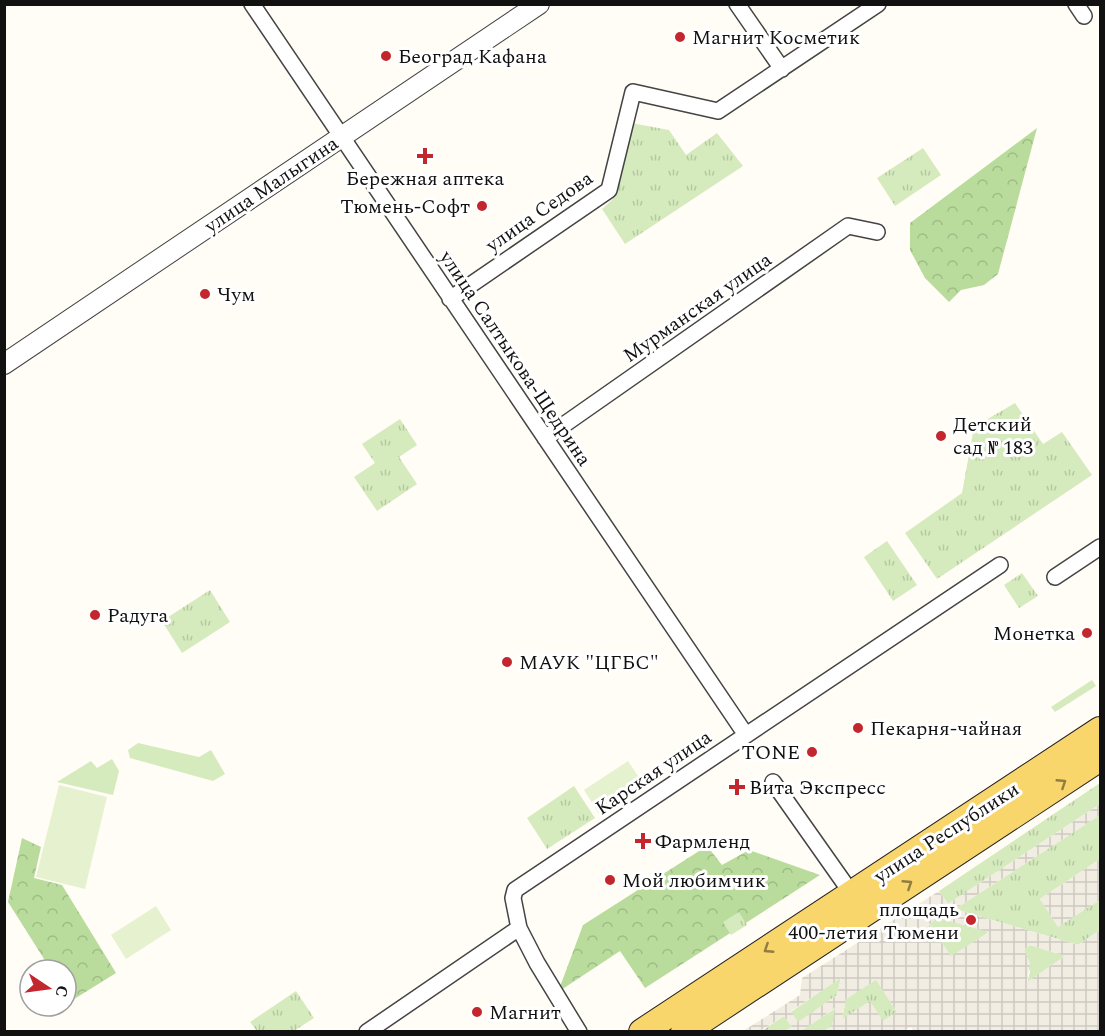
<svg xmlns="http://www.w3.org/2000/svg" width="1105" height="1036" font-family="Spectral,serif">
<defs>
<pattern id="forest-crowns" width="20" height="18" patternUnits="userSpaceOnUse" patternTransform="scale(1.5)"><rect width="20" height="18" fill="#b9dc9c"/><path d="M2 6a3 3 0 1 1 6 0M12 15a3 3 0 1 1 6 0" fill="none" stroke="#9ebc85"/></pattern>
<pattern id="park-tufts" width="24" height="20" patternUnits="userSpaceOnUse" patternTransform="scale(1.5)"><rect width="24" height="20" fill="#d5ebbd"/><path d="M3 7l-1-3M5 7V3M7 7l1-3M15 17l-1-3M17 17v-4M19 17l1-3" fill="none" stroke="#b6c8a1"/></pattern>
<pattern id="plaza-grid" width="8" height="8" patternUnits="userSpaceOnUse" patternTransform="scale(1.5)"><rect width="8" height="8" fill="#f1ede2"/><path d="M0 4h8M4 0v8" fill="none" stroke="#cecac1"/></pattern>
</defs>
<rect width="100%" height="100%" fill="#fffdf5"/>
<path fill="#d5ebbd" d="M 1092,680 L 1096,686 L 1055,712 L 1051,707 Z
M 138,743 L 199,757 L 211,750 L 225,774 L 213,781 L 130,758 L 128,750 Z
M 112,759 L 119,771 L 113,795 L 57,782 L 91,761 L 97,768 Z
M 939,917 L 989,932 L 951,957 L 929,923 Z
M 1030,945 L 1065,956 L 1027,983 L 1030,972 L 1024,950 Z"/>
<path fill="url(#forest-crowns)" d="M 1037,128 L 998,274 L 984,285 L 961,290 L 949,302 L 925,278 L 910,250 L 910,223 Z
M 22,838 L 41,847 L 34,878 L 62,885 L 116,973 L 71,1001 L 66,993 L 66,970 L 51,970 L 8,902 Z
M 707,846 L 722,865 L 749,850 L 820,875 L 645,988 L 620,951 L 558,992 L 583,925 Z"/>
<path fill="url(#park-tufts)" d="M 631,123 L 669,130 L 686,155 L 717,133 L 743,166 L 625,244 L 602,209 L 613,199 Z
M 923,148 L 941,175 L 895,206 L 877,178 Z
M 1015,403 L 1043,444 L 1062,432 L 1092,475 L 937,579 L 905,533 L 962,493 L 974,427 Z
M 400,419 L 417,445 L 399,457 L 417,484 L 377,511 L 354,477 L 375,463 L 362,444 Z
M 887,541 L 917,585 L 893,601 L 864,557 Z
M 1022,573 L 1038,596 L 1019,608 L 1004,585 Z
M 210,590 L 230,622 L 182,653 L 162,621 Z
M 1100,783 L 1100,804 L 948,904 L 939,891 Z
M 574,786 L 595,818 L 547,849 L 527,818 Z
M 1100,815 L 1100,859 L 1040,899 L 1058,926 L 1100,900 L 1100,930 L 1078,945 L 955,909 Z
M 739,912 L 747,925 L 731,935 L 723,922 Z
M 841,977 L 837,995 L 798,1023 L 791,1012 Z
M 876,979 L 897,1012 L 883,1021 L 842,1020 L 846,999 Z
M 296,991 L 314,1018 L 294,1031 L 257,1031 L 250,1022 Z
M 836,1008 L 832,1026 L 824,1031 L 803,1031 L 802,1030 Z
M 784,1016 L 792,1027 L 785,1031 L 760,1032 Z"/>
<path fill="#e6f2cf" d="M 628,761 L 644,785 L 599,814 L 584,790 Z
M 59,785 L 107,797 L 85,889 L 36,877 Z
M 156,906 L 171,930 L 126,959 L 111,935 Z"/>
<path fill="url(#plaza-grid)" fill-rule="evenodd" d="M 1100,804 L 1100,815 L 955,909 L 1078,945 L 1100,930 L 1100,1031 L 914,1032 L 911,1027 L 904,1031 L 824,1031 L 832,1026 L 835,1008 L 803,1030 L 803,1031 L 785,1031 L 792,1027 L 784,1016 L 760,1031 L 743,1031 L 800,995 L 802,978 L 939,891 L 948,904 ZM 938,918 L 988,932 L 988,933 L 951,956 L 929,924 ZM 1030,945 L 1065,956 L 1027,982 L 1030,963 L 1024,950 ZM 841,978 L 837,995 L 798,1022 L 791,1011 ZM 876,980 L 897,1012 L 883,1021 L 870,1001 L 842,1019 L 846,999 Z
M 1100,859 L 1100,900 L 1058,927 L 1040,899 Z"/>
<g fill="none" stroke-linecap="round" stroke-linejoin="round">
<g stroke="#444" stroke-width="18">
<path id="minor" d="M 252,4 L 746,735
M 737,4 L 782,69
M 1076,4 L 1084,16
M 450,299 L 609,190 L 633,92 L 718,111 L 878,4
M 545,438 L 848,226 L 877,232
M 1055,577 L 1100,547
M 773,782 L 852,894
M 519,928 L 537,963 L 579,1032
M 367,1032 L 519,928 L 513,898 L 515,890 L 1000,565"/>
</g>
<g stroke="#444" stroke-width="22">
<path id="tertiary" d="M 4,364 L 539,4"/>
</g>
<g stroke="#222" stroke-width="28">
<path id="primary" d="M 642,1032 L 1100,730
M 684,1032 L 1100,758"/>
</g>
<use href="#minor" stroke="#fff" stroke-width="15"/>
<use href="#tertiary" stroke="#fff" stroke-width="20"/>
<use href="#primary" stroke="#f9d66b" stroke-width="26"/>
</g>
<defs><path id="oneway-chevron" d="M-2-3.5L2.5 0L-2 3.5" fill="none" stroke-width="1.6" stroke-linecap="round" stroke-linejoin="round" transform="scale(1.5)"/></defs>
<g stroke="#917d42">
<use href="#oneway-chevron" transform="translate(1062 783) rotate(-33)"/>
<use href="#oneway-chevron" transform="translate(908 884) rotate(-33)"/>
<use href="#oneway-chevron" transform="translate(768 949) rotate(147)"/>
</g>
<g fill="#c4262e" stroke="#fff" stroke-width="2">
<circle cx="680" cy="37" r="6"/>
<circle cx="386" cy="56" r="6"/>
<path d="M422 147h6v6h6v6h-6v6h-6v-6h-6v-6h6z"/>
<circle cx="482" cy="206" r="6"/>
<circle cx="205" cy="294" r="6"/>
<circle cx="941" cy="436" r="6"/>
<circle cx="95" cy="615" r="6"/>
<circle cx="1087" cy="633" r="6"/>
<circle cx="507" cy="662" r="6"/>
<circle cx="858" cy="728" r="6"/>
<circle cx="812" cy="752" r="6"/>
<path d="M734 778h6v6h6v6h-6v6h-6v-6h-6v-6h6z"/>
<path d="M640 832h6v6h6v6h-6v6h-6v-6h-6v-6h6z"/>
<circle cx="610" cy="880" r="6"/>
<circle cx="971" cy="920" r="6"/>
<circle cx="477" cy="1012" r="6"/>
</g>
<g text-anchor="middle" stroke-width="6" stroke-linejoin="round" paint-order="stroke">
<g font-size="20" fill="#111" stroke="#fff" text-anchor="start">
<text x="692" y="44">Магнит Косметик</text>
<text x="398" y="63">Београд Кафана</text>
<text x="425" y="185" text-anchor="middle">Бережная аптека</text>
<text x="470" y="213" text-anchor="end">Тюмень-Софт</text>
<text x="217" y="301">Чум</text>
<text x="953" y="431">Детский<tspan x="953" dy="23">сад № 183</tspan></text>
<text x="107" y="622">Радуга</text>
<text x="1075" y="640" text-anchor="end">Монетка</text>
<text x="519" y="669">МАУК "ЦГБС"</text>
<text x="870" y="735">Пекарня-чайная</text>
<text x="800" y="759" text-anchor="end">TONE</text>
<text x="749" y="794">Вита Экспресс</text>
<text x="655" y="848">Фармленд</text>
<text x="622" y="887">Мой любимчик</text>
<text x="959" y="916" text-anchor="end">площадь<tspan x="959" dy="23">400-летия Тюмени</tspan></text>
<text x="489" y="1019">Магнит</text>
</g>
<g font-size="20" fill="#111" stroke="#fff">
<text transform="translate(271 184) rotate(-34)" y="7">улица Малыгина</text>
<text transform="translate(539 211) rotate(-35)" y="7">улица Седова</text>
<text transform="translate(697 307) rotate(-35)" y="7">Мурманская улица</text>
<text transform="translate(516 358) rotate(56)" y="7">улица Салтыкова-Щедрина</text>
<text transform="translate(653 772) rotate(-34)" y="7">Карская улица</text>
<text transform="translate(946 832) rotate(-33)" y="7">улица Республики</text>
</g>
</g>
<rect width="1105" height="1036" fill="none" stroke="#111111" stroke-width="12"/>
<g transform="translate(48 988) rotate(103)"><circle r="28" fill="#ffffff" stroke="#a0a0a0" stroke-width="1.5"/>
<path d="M0-4.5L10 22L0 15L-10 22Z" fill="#c4262e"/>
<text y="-9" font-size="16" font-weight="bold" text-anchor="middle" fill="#111111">С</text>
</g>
</svg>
